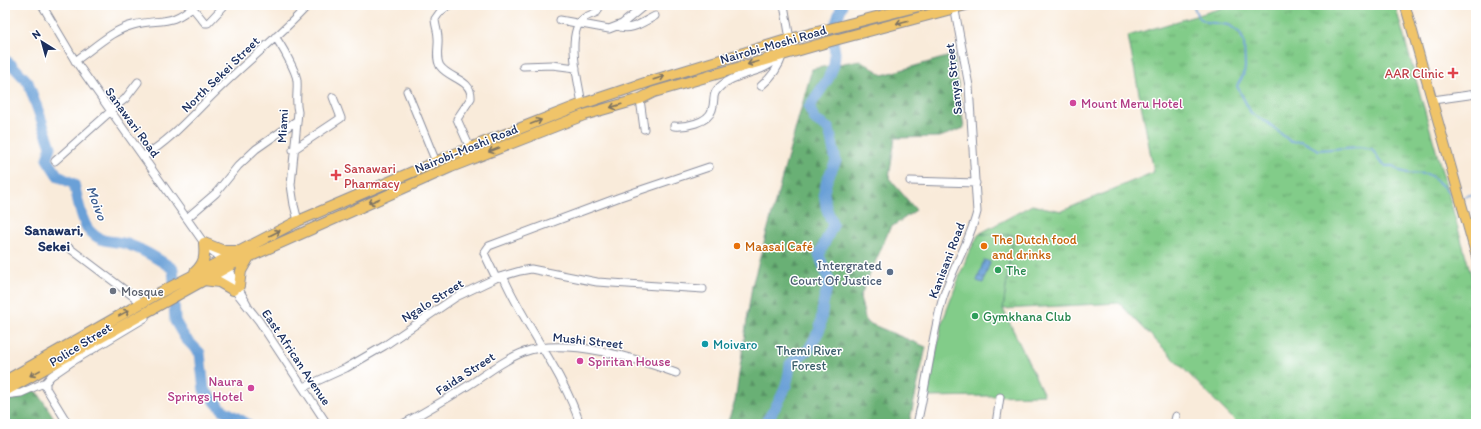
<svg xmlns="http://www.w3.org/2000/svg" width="1481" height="429" font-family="Itim,sans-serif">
<defs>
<pattern id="grass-tufts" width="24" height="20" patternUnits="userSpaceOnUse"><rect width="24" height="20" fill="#82cc89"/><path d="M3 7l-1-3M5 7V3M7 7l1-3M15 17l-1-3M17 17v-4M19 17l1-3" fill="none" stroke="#6aa673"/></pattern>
<pattern id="forest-firs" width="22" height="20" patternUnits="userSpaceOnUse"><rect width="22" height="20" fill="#69b075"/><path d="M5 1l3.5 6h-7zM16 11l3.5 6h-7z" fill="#569063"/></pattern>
<pattern id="water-ripples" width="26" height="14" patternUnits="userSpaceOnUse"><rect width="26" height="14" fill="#6ba0d7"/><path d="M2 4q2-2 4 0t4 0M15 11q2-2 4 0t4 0" fill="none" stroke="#5783b2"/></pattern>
</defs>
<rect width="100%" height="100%" fill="#fff"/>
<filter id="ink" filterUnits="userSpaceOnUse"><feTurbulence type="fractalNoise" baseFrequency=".025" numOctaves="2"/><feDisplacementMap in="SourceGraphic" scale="8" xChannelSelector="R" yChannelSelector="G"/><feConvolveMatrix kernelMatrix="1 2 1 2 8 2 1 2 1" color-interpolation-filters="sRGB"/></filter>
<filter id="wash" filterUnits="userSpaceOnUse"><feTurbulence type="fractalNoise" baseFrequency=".012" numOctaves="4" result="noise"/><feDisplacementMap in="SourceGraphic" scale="16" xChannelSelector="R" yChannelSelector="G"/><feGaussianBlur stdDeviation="0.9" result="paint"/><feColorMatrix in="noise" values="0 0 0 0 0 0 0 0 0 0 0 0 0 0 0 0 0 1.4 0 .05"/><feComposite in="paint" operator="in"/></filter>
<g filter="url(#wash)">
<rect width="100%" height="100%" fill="#f9ebda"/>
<path fill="url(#grass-tufts)" stroke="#4e7e74" d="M 1232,5 L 1395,5 L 1476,292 L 1476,424 L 1238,424 L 1119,303 L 1003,309 L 1013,235 L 979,234 L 1032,205 L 1062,211 L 1154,172 L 1128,36 Z"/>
<path fill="url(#forest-firs)" stroke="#42706a" d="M 954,55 L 964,128 L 940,137 L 895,138 L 889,178 L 916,210 L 890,228 L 860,297 L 866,322 L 926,347 L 909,424 L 727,424 L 735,401 L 752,286 L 812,69 L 860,60 L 883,75 Z
M 5,377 L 38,393 L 58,424 L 5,424 Z"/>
<path fill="#82cc89" stroke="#4e7e74" d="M 979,234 L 1013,235 L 1003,309 L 1044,395 L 927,397 L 942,323 L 968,254 Z"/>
<path fill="url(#water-ripples)" stroke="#43689a" d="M 984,260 L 990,262 L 983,283 L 977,281 Z"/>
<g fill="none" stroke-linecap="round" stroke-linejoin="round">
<path stroke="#6ba0d7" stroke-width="2" d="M 1193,5 L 1198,17 L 1206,22 L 1229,25 L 1240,33 L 1244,42 L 1245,67 L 1244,74 L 1237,86 L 1251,113 L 1268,123 L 1291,142 L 1302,141 L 1318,150 L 1359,147 L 1372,149 L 1380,162 L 1385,166 L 1393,166 L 1400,171 L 1408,173 L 1427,174 L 1434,178 L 1456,199
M 1465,196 L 1476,194"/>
<path stroke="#6ba0d7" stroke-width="11" d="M 5,60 L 12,65 L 28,82 L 51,147 L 47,159 L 58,176 L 74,184 C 77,195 81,220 88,229 C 102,245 110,239 127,244 C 144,250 159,259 173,269 L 174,281
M 174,300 L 175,321 L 185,338 L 200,353 L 204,390 L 223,410 L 248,424
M 5,423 L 6,424
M 768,424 L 766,422 C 779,401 788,390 790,364 L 809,349 L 820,329 L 823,304 L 829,280 L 819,255 L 833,225 L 826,207 L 824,192 L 827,180 L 836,161 L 829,129 L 815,120 L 809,107 L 828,79 L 834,65 L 835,53 L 832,36 L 842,5"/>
</g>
</g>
<g filter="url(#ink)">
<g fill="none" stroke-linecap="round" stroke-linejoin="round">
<g stroke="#8a8d9c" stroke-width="9">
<path id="minor" d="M 42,5 L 74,59 L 204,243 L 209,250 L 223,260 L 247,304
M 449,5 L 440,12 L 435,19 C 435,25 438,31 438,38 C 439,46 435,58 440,66 C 449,79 472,79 471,98 L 457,119 L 470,148
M 784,5 L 790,39
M 192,7 L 205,23 L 208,23 L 223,7
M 560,20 L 609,29 L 622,24 L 645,5
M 618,26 C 630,32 643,22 655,16
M 275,37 C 281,44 297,73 297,81 C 298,92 295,101 298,112 L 291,185 L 294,205 L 298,221
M 75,61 C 93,49 112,30 133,25 C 160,18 171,27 194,5
M 523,66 L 552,65 L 576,68
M 761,86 C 772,77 779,68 783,54
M 407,91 L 436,162
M 640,99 L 644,129
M 1433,100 L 1476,94
M 582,104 C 579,84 565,34 583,19 C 586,16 593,14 597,12 L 600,5
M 111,110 L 125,99 L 138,82
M 674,126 C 685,127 708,123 712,110 C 716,98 710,95 722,85 C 739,71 763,75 780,56
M 293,150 L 341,118 L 333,97
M 144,156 C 175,137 197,109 223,85 C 251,58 282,34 308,5
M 55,161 L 111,111
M 910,181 L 976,183
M 187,218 L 216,193 L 238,166 L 256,149 L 296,121
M 68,247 L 142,303
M 218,269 L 259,321 L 327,424
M 503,276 C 525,327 563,371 580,424
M 496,278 L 484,253 L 489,246 L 620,197 L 709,167
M 304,387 L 346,368 L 384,346 L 456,297 L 496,278 L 520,271 L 531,269 L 597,282 L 703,289
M 5,395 L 21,393 L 46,382
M 68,424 L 46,388 L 46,382 L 51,376 L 70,363 L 145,318
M 403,424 C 426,411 449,398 472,383 C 489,372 505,359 524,352 C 566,337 636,358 676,373
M 917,424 C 927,383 931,341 942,301 C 951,270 969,244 977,212 L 969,86 L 954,5
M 996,424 L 1000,397
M 1174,424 L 1176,416"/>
</g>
<g stroke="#8a8d9c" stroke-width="11">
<path id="major" d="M 1405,5 L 1476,255"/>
</g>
<g stroke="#8a8d9c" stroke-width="12">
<path id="highway" d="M 204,243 L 224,251 L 236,251
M 195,272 C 205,263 205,256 204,243
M 204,280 L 219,282 L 233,290
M 239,286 L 241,271 L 249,257
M 5,381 L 161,292 L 298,221 L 447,157 L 582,104 L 651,81 L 790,39 L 923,5
M 5,391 L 233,264 L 451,167 L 584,115 L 640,99 L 654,92 L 831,41 L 966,5"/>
</g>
<use href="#minor" stroke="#fff" stroke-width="7"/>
<use href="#major" stroke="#f0c469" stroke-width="9"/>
<use href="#highway" stroke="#f0c469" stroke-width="10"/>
</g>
<defs><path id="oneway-shaft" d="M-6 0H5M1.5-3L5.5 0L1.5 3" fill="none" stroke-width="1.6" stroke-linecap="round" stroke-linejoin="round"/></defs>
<g stroke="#7b7263">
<use href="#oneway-shaft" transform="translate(902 22) rotate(165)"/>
<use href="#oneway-shaft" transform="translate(753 63) rotate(164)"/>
<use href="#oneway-shaft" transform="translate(659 78) rotate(-17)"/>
<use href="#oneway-shaft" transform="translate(616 106) rotate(164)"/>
<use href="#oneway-shaft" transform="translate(536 122) rotate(-21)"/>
<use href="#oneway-shaft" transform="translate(494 150) rotate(159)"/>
<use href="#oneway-shaft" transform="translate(374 201) rotate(156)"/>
<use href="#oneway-shaft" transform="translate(275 233) rotate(-27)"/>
<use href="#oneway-shaft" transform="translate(124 313) rotate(-29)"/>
<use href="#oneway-shaft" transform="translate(35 373) rotate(151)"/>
</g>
</g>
<g fill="#e0444e" stroke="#fff" stroke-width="1.5">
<path d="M1451 67h4v4h4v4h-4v4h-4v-4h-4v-4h4z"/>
<path d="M334 169h4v4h4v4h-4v4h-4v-4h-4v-4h4z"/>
</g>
<g fill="#d1479c" stroke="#fff" stroke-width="1.5">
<circle cx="1073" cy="103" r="4"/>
<circle cx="580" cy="361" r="4"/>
<circle cx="251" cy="388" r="4"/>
</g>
<g fill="#e8710a" stroke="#fff" stroke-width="1.5">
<circle cx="737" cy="246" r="4"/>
<circle cx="984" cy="246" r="4"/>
</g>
<g fill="#2e9e5b" stroke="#fff" stroke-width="1.5">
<circle cx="998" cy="270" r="4"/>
<circle cx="975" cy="316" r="4"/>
</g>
<circle fill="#5c6f8a" stroke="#fff" stroke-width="1.5" cx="890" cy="272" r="4"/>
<circle fill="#6b7280" stroke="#fff" stroke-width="1.5" cx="113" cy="291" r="4"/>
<circle fill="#0f9aa8" stroke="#fff" stroke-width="1.5" cx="705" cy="344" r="4"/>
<g text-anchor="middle" stroke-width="3" stroke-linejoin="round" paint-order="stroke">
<g font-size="13" fill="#1b2f5e" stroke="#fff">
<text transform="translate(773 44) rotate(-16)" y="5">Nairobi-Moshi Road</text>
<text transform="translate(220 74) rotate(-44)" y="5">North Sekei Street</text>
<text transform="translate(953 79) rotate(-97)" y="5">Sanya Street</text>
<text transform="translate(133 122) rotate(54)" y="5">Sanawari Road</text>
<text transform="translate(282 126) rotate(-87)" y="5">Miami</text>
<text transform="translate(466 148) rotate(-22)" y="5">Nairobi-Moshi Road</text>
<text transform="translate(946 260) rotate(-69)" y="5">Kanisani Road</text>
<text transform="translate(432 300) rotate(-32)" y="5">Ngalo Street</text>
<text transform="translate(588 340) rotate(6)" y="5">Mushi Street</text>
<text transform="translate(80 344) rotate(-32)" y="5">Police Street</text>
<text transform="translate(297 357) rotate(56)" y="5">East African Avenue</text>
<text transform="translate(465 373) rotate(-33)" y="5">Faida Street</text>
</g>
<g font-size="13" fill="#be3a42" stroke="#fff" text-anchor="end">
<text x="1444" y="78">AAR Clinic</text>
<text x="344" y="173" text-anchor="start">Sanawari<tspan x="344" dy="15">Pharmacy</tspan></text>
</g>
<g font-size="13" fill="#b23c85" stroke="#fff" text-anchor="start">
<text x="1081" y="108">Mount Meru Hotel</text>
<text x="588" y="366">Spiritan House</text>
<text x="243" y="386" text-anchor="end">Naura<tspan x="243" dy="15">Springs Hotel</tspan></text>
</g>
<g font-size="13" fill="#c56008" stroke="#fff" text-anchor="start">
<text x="992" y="244">The Dutch food<tspan x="992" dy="15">and drinks</tspan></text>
<text x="745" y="251">Maasai Café</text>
</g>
<g font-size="13" fill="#4e5e75" stroke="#fff" text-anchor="end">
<text x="882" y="270">Intergrated<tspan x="882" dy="15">Court Of Justice</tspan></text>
</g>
<g font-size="13" fill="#27864d" stroke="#fff" text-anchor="start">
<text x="1006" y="275">The</text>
<text x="983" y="321">Gymkhana Club</text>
</g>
<g font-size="13" fill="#5b616d" stroke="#fff" text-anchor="start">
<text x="121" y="296">Mosque</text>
</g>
<g font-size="13" fill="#0d838f" stroke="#fff" text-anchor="start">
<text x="713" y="349">Moivaro</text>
</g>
<g font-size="13" fill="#3a5e6b" stroke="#fff">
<text x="809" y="355">Themi River<tspan x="809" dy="15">Forest</tspan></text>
</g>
<g font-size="14" font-style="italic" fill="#3b5c8e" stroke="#fff">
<text transform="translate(97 203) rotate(70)" y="5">Moivo</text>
</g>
<g font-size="14" font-weight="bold" fill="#1b2f5e" stroke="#fff">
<text x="54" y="235">Sanawari,<tspan x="54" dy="16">Sekei</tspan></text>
</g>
</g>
<rect width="1481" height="429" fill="none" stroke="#fff" stroke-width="20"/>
<g transform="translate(42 42) rotate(323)" stroke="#ffffff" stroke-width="3" paint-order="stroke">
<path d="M0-3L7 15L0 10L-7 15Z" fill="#1b2f5e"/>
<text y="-6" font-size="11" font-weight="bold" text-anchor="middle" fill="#1b2f5e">N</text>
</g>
</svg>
